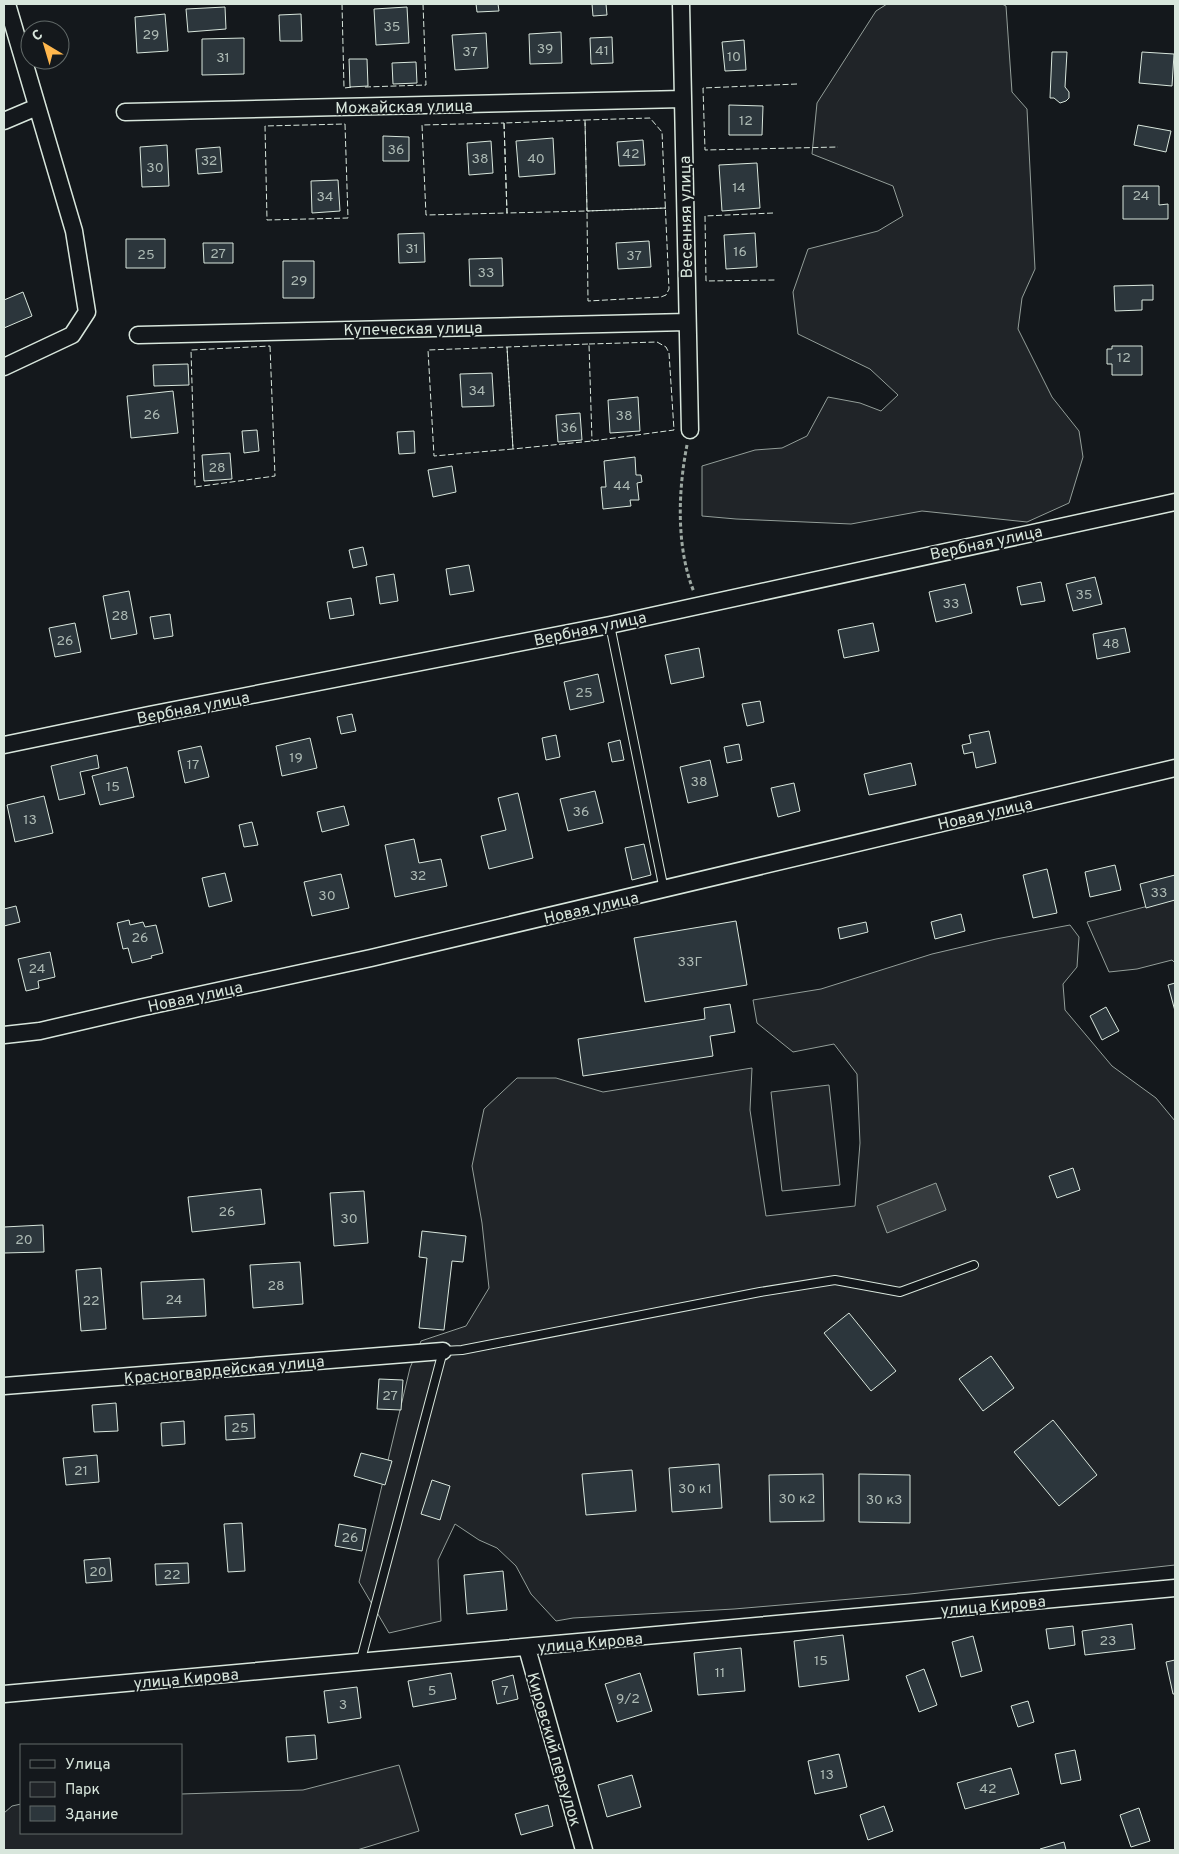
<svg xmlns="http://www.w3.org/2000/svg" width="1179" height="1854" font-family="Overpass,sans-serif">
<rect width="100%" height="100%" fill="#14181c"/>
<path fill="#202428" stroke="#939e99" d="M 887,4 L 1002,4 L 1006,6 L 1012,92 L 1027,109 L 1035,269 L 1022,298 L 1018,329 L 1052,397 L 1079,431 L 1083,457 L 1069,503 L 1027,522 L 922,511 L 851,524 L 736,519 L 702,516 L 702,466 L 755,450 L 782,448 L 807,436 L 828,397 L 860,403 L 881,411 L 898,395 L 870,369 L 798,334 L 793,292 L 808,249 L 878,231 L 903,216 L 893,186 L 812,154 L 817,103 L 876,11 Z
M 1175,899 L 1175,963 L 1172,960 L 1137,969 L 1109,972 L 1087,922 Z
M 1070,925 L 1079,937 L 1077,967 L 1063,984 L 1065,1010 L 1112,1066 L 1156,1098 L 1175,1121 L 1175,1565 L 910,1594 L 734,1609 L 573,1618 L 556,1621 L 531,1594 L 516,1566 L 497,1548 L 479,1540 L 455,1524 L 438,1560 L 441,1621 L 389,1633 L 359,1582 L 410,1368 L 421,1341 L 466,1326 L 489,1288 L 482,1223 L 472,1166 L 484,1109 L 517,1078 L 556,1078 L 603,1092 L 752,1068 L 750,1110 L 766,1216 L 855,1206 L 860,1143 L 857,1074 L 834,1044 L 793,1052 L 757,1023 L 753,1000 L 821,989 L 932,954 L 996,939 Z
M 829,1085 L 840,1185 L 782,1191 L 771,1092 Z
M 399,1765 L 419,1831 L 357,1850 L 4,1850 L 4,1813 L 12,1806 L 21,1804 L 21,1833 L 181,1833 L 181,1794 L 303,1790 Z"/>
<path fill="#363b3e" stroke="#939e99" d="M 936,1183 L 946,1210 L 887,1233 L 877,1206 Z"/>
<path fill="#2c363c" stroke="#d8e6dc" d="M 476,4 L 498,4 L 499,11 L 477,12 Z
M 592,4 L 606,4 L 607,15 L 593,16 Z
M 225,7 L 226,29 L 188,32 L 186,9 Z
M 407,7 L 409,43 L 376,45 L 374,9 Z
M 165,14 L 168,51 L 137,53 L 135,17 Z
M 301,14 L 302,41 L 280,41 L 279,15 Z
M 561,32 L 562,63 L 530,64 L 529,34 Z
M 486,33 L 488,68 L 455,70 L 452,35 Z
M 612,37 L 613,63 L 591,64 L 590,38 Z
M 244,38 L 244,74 L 202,75 L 202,39 Z
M 744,40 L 746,70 L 725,71 L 722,42 Z
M 1052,52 L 1067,52 L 1065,87 L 1069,92 L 1069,98 L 1066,101 L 1060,103 L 1054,98 L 1050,98 Z
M 1142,52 L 1174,54 L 1172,86 L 1139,83 Z
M 349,59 L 367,59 L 368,86 L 350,87 Z
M 416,62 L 417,83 L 393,84 L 392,63 Z
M 729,105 L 763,106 L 762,135 L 729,135 Z
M 1138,125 L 1171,131 L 1166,152 L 1134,145 Z
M 383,136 L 409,137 L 409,161 L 383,161 Z
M 553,138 L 555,174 L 519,177 L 516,141 Z
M 643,140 L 645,165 L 619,166 L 617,142 Z
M 491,141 L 493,173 L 469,175 L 467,143 Z
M 167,145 L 169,186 L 142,187 L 140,147 Z
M 220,147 L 222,172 L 198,174 L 196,149 Z
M 757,163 L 760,208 L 722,211 L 719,165 Z
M 338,180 L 340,211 L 312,213 L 311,181 Z
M 1123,186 L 1159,186 L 1159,205 L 1168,204 L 1168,219 L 1123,219 Z
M 424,233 L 425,262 L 399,263 L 398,234 Z
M 755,233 L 757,267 L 726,269 L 724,235 Z
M 126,239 L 165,239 L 165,268 L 126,268 Z
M 649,241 L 651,267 L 618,269 L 616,243 Z
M 203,243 L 233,243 L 233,263 L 204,263 Z
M 502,258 L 503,286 L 470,286 L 469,259 Z
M 283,261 L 314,261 L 314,298 L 283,298 Z
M 1153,285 L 1153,300 L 1142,300 L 1142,310 L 1115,311 L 1114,286 Z
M 23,292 L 32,316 L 4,328 L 4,300 Z
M 1112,346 L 1142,346 L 1142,375 L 1112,375 L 1112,364 L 1107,364 L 1107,349 L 1112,349 Z
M 188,364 L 189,385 L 154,386 L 153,365 Z
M 492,373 L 494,406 L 462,407 L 460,374 Z
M 173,391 L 178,433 L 131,438 L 127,396 Z
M 638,397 L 640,431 L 610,433 L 608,400 Z
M 580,413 L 582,440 L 558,442 L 556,415 Z
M 257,430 L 259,451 L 244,453 L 242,431 Z
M 414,431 L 415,453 L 399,454 L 397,432 Z
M 230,453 L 232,479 L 204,481 L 202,455 Z
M 635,457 L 636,475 L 641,475 L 642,482 L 637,483 L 639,500 L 630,500 L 631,506 L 603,509 L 601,487 L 606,487 L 604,461 Z
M 452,466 L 456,492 L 433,497 L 428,470 Z
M 363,547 L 367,565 L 353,568 L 349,550 Z
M 469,565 L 474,591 L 450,595 L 446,569 Z
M 394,574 L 398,601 L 380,604 L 376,577 Z
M 1095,577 L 1102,604 L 1073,611 L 1066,584 Z
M 1041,582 L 1045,601 L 1021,605 L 1017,587 Z
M 965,584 L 972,613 L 936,622 L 929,592 Z
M 129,591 L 137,634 L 111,639 L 103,596 Z
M 351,598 L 354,615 L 330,619 L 327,602 Z
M 170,614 L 173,636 L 154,639 L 150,617 Z
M 75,623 L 81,652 L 55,657 L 49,628 Z
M 873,623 L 879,651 L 844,658 L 838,630 Z
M 1125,628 L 1130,652 L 1097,659 L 1093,634 Z
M 699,648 L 704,677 L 671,684 L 665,655 Z
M 598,674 L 604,702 L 570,710 L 564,682 Z
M 760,701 L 764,722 L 747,726 L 742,704 Z
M 352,714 L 356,731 L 341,734 L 337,717 Z
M 989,731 L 996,763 L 976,768 L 973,752 L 964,754 L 962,745 L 971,743 L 969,735 Z
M 556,735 L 560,757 L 546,760 L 542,738 Z
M 310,738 L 317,768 L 282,776 L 276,746 Z
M 620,740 L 624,760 L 612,762 L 608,743 Z
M 739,744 L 742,760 L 727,763 L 724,747 Z
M 201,746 L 209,777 L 185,783 L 178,751 Z
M 97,755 L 99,768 L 80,772 L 85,794 L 59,800 L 51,766 Z
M 710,760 L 718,796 L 688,803 L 680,767 Z
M 911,763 L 916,785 L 869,795 L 864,774 Z
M 127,767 L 134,797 L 100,805 L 92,776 Z
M 794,783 L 800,811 L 778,817 L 771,788 Z
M 595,791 L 603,823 L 568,831 L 560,799 Z
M 518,793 L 533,858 L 489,869 L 481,836 L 506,830 L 498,798 Z
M 44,796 L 53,833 L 15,842 L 7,805 Z
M 344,806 L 349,825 L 322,832 L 317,812 Z
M 252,822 L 258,845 L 244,847 L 239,825 Z
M 414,839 L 419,863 L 441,859 L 447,886 L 395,897 L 385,845 Z
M 644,844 L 651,875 L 632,880 L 625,848 Z
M 1115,865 L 1121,890 L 1090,897 L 1085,872 Z
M 1047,869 L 1057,913 L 1033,918 L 1023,875 Z
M 225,873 L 232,901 L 209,907 L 202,878 Z
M 341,874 L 349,908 L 312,916 L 304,882 Z
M 1175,875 L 1175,900 L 1146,908 L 1140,884 Z
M 16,906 L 20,922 L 4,926 L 4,909 Z
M 961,914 L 965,931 L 935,939 L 931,922 Z
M 129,920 L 130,925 L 143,922 L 145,927 L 156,925 L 163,953 L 151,956 L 152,958 L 132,963 L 128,948 L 123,949 L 117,923 Z
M 736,921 L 747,985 L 645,1002 L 634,938 Z
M 866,922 L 868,932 L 840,939 L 838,928 Z
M 50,952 L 55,977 L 38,981 L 39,988 L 26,991 L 18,959 Z
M 1175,983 L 1175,1011 L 1168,985 Z
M 730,1004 L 735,1032 L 710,1036 L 713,1056 L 583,1076 L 578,1039 L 705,1019 L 704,1008 Z
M 1106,1007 L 1119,1031 L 1102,1040 L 1090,1016 Z
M 1073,1168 L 1080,1190 L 1057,1198 L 1049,1176 Z
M 261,1189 L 265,1224 L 192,1232 L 188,1197 Z
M 364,1191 L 368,1243 L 334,1246 L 330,1193 Z
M 43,1225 L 44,1252 L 4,1253 L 4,1227 Z
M 422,1231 L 466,1236 L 463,1262 L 452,1261 L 444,1330 L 419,1328 L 427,1258 L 419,1257 Z
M 300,1262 L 303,1304 L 253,1308 L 250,1265 Z
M 101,1268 L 106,1329 L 81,1331 L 76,1270 Z
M 204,1279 L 206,1316 L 143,1319 L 141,1282 Z
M 849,1313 L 896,1371 L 871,1391 L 824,1333 Z
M 991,1356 L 1014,1388 L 983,1411 L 959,1379 Z
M 379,1379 L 403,1380 L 401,1410 L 377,1409 Z
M 116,1403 L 118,1431 L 94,1432 L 92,1405 Z
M 254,1414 L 255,1438 L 226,1440 L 225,1416 Z
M 1053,1420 L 1097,1475 L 1059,1506 L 1014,1452 Z
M 184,1421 L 185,1444 L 162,1446 L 161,1423 Z
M 361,1453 L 392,1461 L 385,1485 L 354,1476 Z
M 97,1455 L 99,1482 L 66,1485 L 63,1458 Z
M 719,1464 L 722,1508 L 672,1512 L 669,1468 Z
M 632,1470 L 636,1511 L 586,1515 L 582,1474 Z
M 823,1474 L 824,1521 L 770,1522 L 769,1475 Z
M 859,1474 L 910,1475 L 910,1523 L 859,1522 Z
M 432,1480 L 450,1486 L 440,1520 L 421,1514 Z
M 242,1523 L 245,1571 L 228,1572 L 224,1524 Z
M 339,1524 L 366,1529 L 362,1551 L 335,1546 Z
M 110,1558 L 112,1581 L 86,1583 L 84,1560 Z
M 188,1563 L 189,1583 L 156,1585 L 155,1564 Z
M 503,1571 L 507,1610 L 467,1614 L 464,1575 Z
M 1132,1624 L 1135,1649 L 1085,1655 L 1082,1631 Z
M 1073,1626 L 1075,1645 L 1049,1649 L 1046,1629 Z
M 843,1635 L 849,1680 L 799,1687 L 794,1641 Z
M 973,1636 L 982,1671 L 961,1677 L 952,1642 Z
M 741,1648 L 745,1691 L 698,1695 L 694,1653 Z
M 1175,1660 L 1175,1694 L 1173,1694 L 1166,1662 Z
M 924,1669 L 937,1705 L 919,1712 L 906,1676 Z
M 451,1673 L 456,1699 L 413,1707 L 408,1681 Z
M 640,1673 L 652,1711 L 617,1722 L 605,1684 Z
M 513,1675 L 518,1699 L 497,1704 L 492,1681 Z
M 357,1687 L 361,1718 L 328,1723 L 324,1691 Z
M 1028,1701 L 1034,1722 L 1018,1727 L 1011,1706 Z
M 315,1735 L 317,1759 L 288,1762 L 286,1737 Z
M 1075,1750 L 1081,1780 L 1061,1784 L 1055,1754 Z
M 839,1754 L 847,1787 L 815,1794 L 808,1761 Z
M 1011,1768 L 1019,1794 L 965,1809 L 957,1783 Z
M 632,1775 L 641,1807 L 607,1817 L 598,1785 Z
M 548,1805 L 553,1826 L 521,1835 L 515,1814 Z
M 884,1806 L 893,1831 L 868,1840 L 860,1815 Z
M 1139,1808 L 1150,1841 L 1131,1847 L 1120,1815 Z
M 1064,1842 L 1066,1850 L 1040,1850 L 1040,1849 Z"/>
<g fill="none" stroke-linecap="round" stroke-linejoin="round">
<g stroke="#d8e6dc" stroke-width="10">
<path id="service" d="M 610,625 L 664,890
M 360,1663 L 443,1351 L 462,1350 L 760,1292 L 835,1280 L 900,1292 L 974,1265"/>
</g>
<g stroke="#d8e6dc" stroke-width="19">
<path id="minor" d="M 681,4 L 690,430
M 125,112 L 683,99
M 4,121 L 37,107
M 138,335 L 687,322
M 4,367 L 72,335 L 87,312 L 74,231 L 7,4
M 4,745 L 149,715 L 610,625 L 1175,502
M 4,1035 L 40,1031 L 139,1008 L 371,958 L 1175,768
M 4,1386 L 443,1351
M 527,1648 L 584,1850
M 4,1694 L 1175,1588"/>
</g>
<path stroke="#9da8a2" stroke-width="3" stroke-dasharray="4 2.5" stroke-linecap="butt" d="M 687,445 C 678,491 676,548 694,592"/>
<use href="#service" stroke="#14181c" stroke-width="8"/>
<use href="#minor" stroke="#14181c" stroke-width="16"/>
<path stroke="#d8e6dc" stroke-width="1" stroke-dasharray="6 2.5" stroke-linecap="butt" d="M 342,4 L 344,88 L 353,87
M 797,84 L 703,88 L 705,150 L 838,147
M 365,87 L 426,85 L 423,4
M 585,120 L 587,211 L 507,213 L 504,123 Z
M 504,123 L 507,213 L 426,215 L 422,125 Z
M 345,124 L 348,218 L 267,220 L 265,126 Z
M 666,208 L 587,211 L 585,120 L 650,118 L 662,132 L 669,289 L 666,295 L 661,297 L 588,301 L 587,211 L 666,208
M 773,213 L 705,216 L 706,281 L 775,280
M 589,344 L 657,342 L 666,347 L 669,353 L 674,430 L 592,441 L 513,449 L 507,347 L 589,344 L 592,441
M 270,346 L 275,476 L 195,487 L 191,350 Z
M 507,347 L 513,449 L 434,456 L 428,350 Z"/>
</g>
<g text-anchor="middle" stroke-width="4" stroke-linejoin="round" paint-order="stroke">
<g font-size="14" fill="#adbab4">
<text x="392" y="31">35</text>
<text x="151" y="39">29</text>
<text x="545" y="53">39</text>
<text x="602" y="55">41</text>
<text x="470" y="56">37</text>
<text x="734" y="61">10</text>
<text x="223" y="62">31</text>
<text x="746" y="125">12</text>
<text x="396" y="154">36</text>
<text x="631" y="158">42</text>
<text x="480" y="163">38</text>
<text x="536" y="163">40</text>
<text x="209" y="165">32</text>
<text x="155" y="172">30</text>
<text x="739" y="192">14</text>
<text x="1141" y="200">24</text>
<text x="325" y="201">34</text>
<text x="412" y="253">31</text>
<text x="740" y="256">16</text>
<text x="218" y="258">27</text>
<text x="146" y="259">25</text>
<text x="634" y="260">37</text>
<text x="486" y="277">33</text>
<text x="299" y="285">29</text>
<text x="1124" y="362">12</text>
<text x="477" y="395">34</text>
<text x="152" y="419">26</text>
<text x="624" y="420">38</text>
<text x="569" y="432">36</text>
<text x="217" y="472">28</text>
<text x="622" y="490">44</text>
<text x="1084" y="599">35</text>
<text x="951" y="608">33</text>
<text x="120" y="620">28</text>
<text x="65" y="645">26</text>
<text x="1111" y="648">48</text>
<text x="584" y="697">25</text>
<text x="296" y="762">19</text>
<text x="193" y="769">17</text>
<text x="699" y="786">38</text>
<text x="113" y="791">15</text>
<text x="581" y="816">36</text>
<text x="30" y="824">13</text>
<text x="418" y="880">32</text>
<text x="1159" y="897">33</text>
<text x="327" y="900">30</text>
<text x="140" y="942">26</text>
<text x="690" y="966">33Г</text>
<text x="37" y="973">24</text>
<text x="227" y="1216">26</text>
<text x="349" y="1223">30</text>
<text x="24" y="1244">20</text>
<text x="276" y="1290">28</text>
<text x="174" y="1304">24</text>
<text x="91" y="1305">22</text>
<text x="390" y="1400">27</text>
<text x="240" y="1432">25</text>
<text x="81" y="1475">21</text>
<text x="695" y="1493">30 к1</text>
<text x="797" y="1503">30 к2</text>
<text x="884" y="1504">30 к3</text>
<text x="350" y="1542">26</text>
<text x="98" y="1576">20</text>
<text x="172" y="1579">22</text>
<text x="1108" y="1645">23</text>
<text x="821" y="1665">15</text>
<text x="720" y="1677">11</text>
<text x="432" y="1695">5</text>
<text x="505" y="1695">7</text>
<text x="628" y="1703">9/2</text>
<text x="343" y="1709">3</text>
<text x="827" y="1779">13</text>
<text x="988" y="1793">42</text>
</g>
<g font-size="16" fill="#d8e6dc" stroke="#14181c">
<text transform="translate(404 106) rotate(-1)" y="6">Можайская улица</text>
<text transform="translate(685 217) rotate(-91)" y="6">Весенняя улица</text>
<text transform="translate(413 328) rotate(-1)" y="6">Купеческая улица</text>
<text transform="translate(986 542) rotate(-12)" y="6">Вербная улица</text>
<text transform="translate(590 628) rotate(-12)" y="6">Вербная улица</text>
<text transform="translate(193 707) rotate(-11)" y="6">Вербная улица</text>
<text transform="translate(985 813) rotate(-13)" y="6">Новая улица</text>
<text transform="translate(591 907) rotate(-13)" y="6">Новая улица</text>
<text transform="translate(195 996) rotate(-12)" y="6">Новая улица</text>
<text transform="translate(224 1369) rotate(-5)" y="6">Красногвардейская улица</text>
<text transform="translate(993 1605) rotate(-5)" y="6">улица Кирова</text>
<text transform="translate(590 1642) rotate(-5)" y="6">улица Кирова</text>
<text transform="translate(186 1678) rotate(-5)" y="6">улица Кирова</text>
<text transform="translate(555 1749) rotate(74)" y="6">Кировский переулок</text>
</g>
</g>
<rect width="1179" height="1854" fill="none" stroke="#d8e6dc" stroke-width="10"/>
<rect x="20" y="1744" width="162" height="90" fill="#14181c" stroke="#626a69"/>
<rect x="30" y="1760" width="25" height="8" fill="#14181c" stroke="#626a69"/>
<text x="65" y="1769" font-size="15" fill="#d8e6dc">Улица</text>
<rect x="30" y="1782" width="25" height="15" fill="#202428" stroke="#626a69"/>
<text x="65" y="1794" font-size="15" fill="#d8e6dc">Парк</text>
<rect x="30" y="1806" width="25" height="15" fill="#2c363c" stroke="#626a69"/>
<text x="65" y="1819" font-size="15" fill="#d8e6dc">Здание</text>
<g transform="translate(45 45) rotate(322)"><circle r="24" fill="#14181c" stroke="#626a69"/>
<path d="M0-4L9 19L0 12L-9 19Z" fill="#ffb74d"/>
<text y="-8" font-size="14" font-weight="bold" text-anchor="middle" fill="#d8e6dc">С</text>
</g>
</svg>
